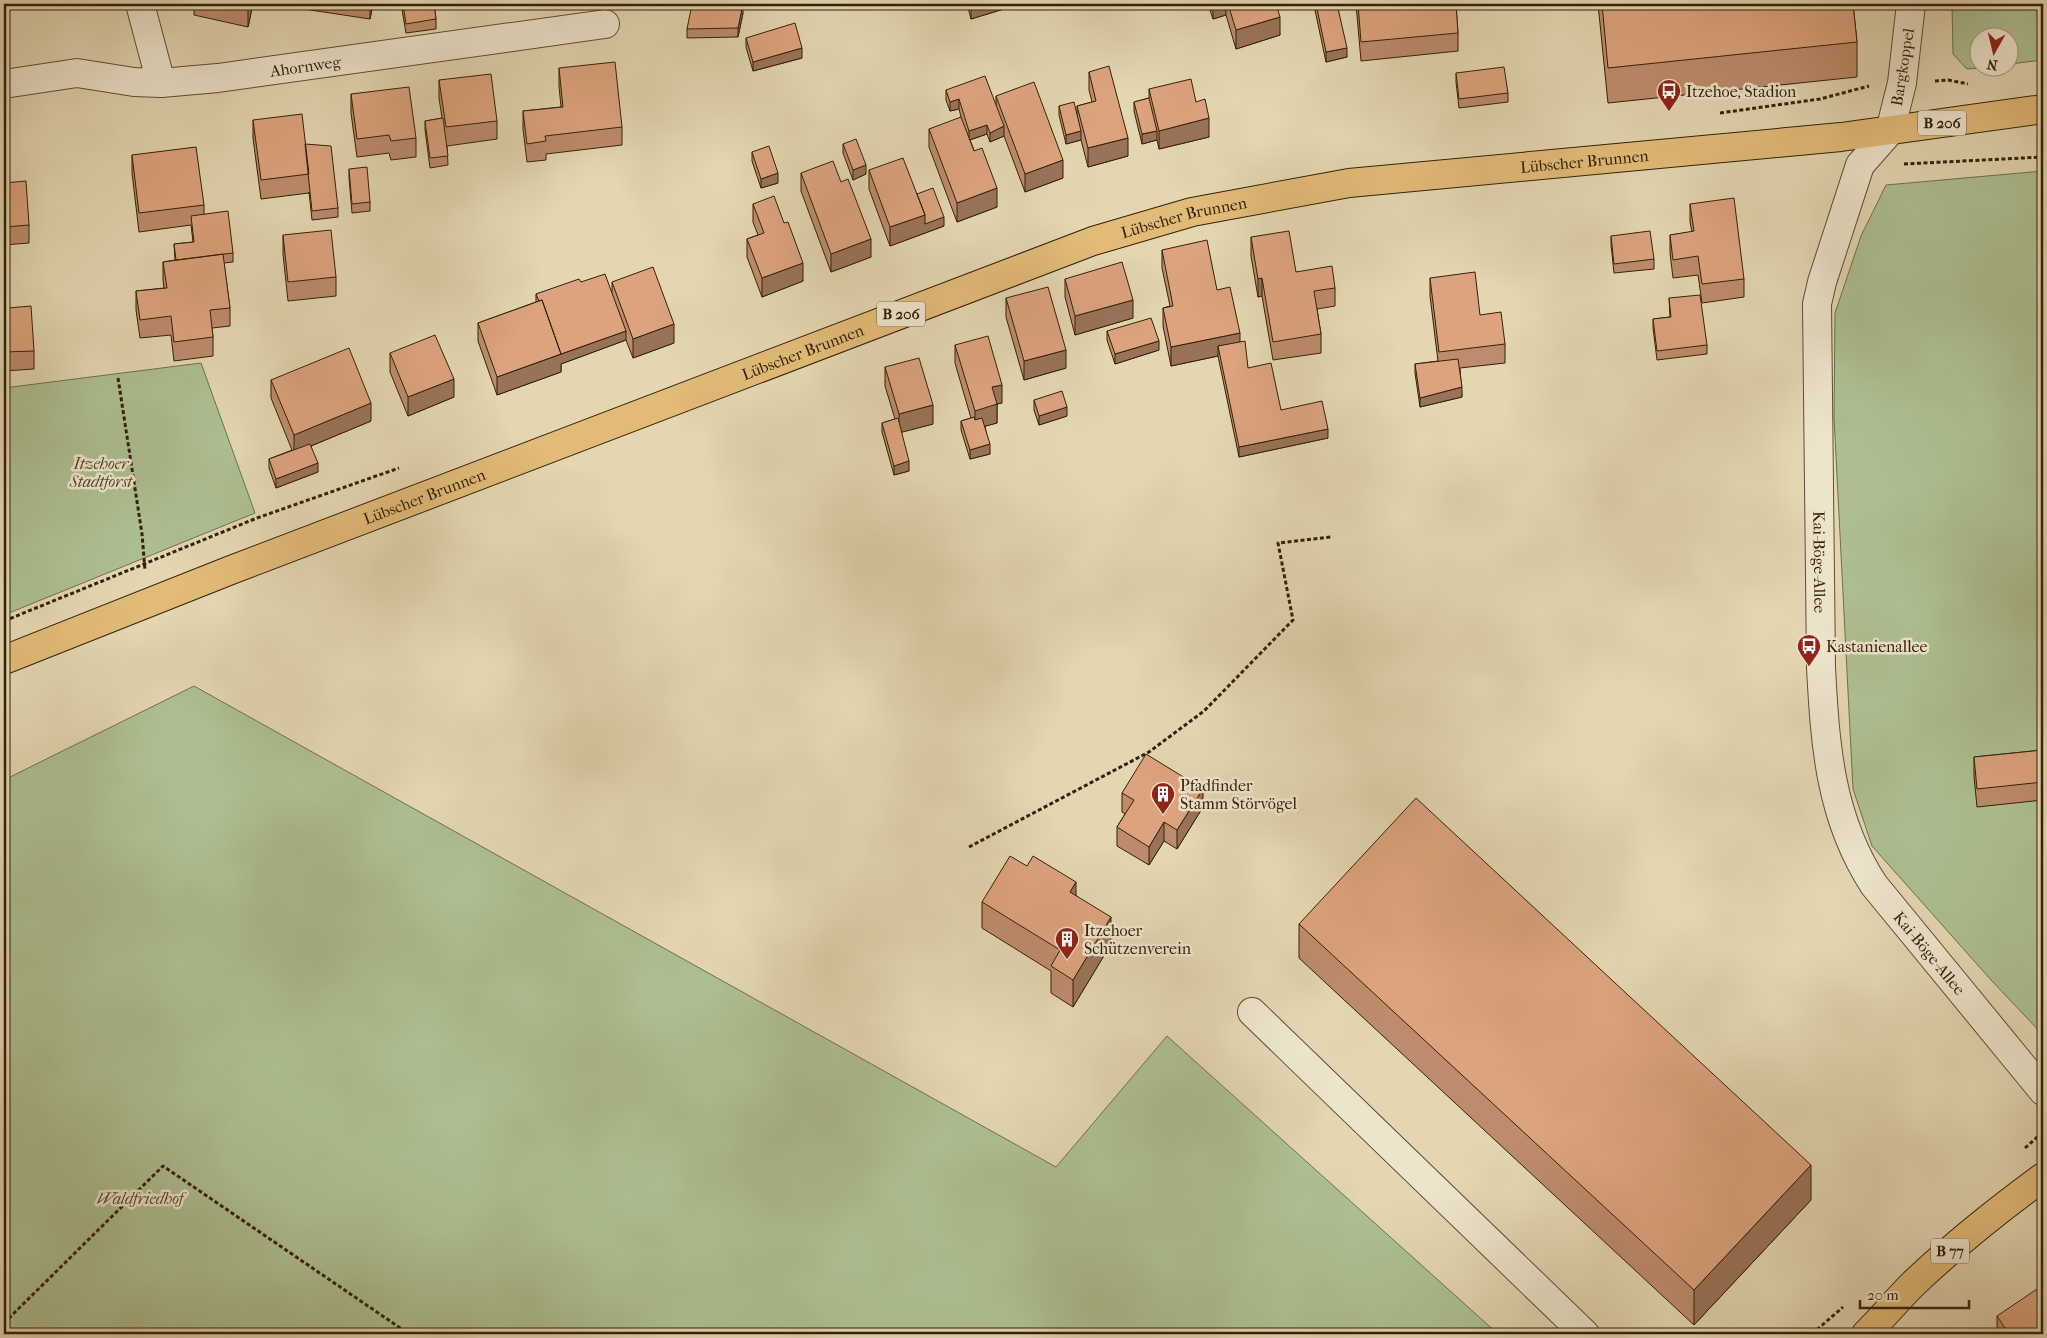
<svg xmlns="http://www.w3.org/2000/svg" width="2047" height="1338" font-family="'IM FELL French Canon',serif">
<rect width="100%" height="100%" fill="#e3d6b1"/>
<filter id="stains"><feTurbulence type="fractalNoise" baseFrequency=".004" numOctaves="4"/><feColorMatrix values="0 0 0 0 .2 0 0 0 0 .09 0 0 0 0 .02 0 0 0 .5 -.17"/></filter>
<radialGradient id="worn" r=".72"><stop offset=".6" stop-color="#630" stop-opacity="0"/><stop offset="1" stop-color="#630" stop-opacity=".3"/></radialGradient>
<path fill="#adbf91" stroke="#70704d" d="M 1952,4 L 2043,4 L 2043,60 L 2010,64 L 2010,38 L 1980,38 L 1980,68 L 1967,69 L 1953,54 Z
M 2043,171 L 2043,1035 L 1991,980 L 1872,846 L 1853,789 L 1834,417 L 1835,313 L 1861,236 L 1886,185 Z
M 201,363 L 255,513 L 4,615 L 4,388 Z
M 194,686 L 1056,1167 L 1167,1036 L 1498,1334 L 4,1334 L 4,780 Z"/>
<g fill="none" stroke-linecap="round" stroke-linejoin="round">
<g stroke="#5f4e33" stroke-width="30">
<g id="minor">
<path d="M 140,4 L 161,83"/>
<path id="s1" d="M 1911,4 L 1902,83 L 1890,131 L 1860,165 L 1822,282 L 1817,304 L 1821,667 C 1825,745 1830,818 1874,885 L 2043,1091"/>
<path id="s2" d="M 4,84 L 77,73 L 134,82 L 161,83 L 218,78 L 605,24"/>
<path d="M 1252,1012 L 1585,1334"/>
</g>
</g>
<g stroke="#332109" stroke-width="30">
<g id="major">
<path id="s3" d="M 4,660 L 231,570 L 1093,241 L 1192,212 L 1349,183 L 1841,137 L 2043,109"/>
<path d="M 1866,1334 C 1882,1318 1897,1300 1913,1284 C 1954,1245 1998,1210 2043,1177"/>
</g>
</g>
<path stroke="#332109" stroke-width="3" stroke-dasharray="4 2.5" stroke-linecap="butt" d="M 1935,81 L 1948,80 L 1968,84
M 1720,113 L 1820,99 L 1869,86
M 1904,164 L 2043,157
M 118,378 L 142,534 L 145,570
M 4,621 L 257,518 L 399,468
M 969,847 L 1149,752 L 1204,711 L 1293,620 L 1278,543 L 1331,537
M 2025,1148 L 2043,1132
M 4,1323 L 163,1166 L 409,1334
M 1812,1334 L 1843,1307"/>
<use href="#minor" stroke="#ede4cc" stroke-width="28"/>
<use href="#major" stroke="#e2bb78" stroke-width="28"/>
</g>
<path fill="#bd8c6c" stroke="#332109" d="M 194,4 L 253,4 L 248,27 L 194,15 Z
M 296,4 L 373,4 L 370,19 L 297,8 Z
M 401,4 L 434,4 L 436,19 L 436,29 L 406,33 Z
M 967,4 L 1017,4 L 1017,5 L 971,19 Z
M 1208,4 L 1276,4 L 1280,35 L 1236,49 L 1226,15 L 1213,19 Z
M 1315,4 L 1337,4 L 1347,57 L 1326,62 L 1315,10 Z
M 1356,4 L 1456,4 L 1458,33 L 1458,51 L 1361,61 Z
M 1598,4 L 1853,4 L 1857,42 L 1857,77 L 1608,103 Z
M 4,7 L 6,20 L 6,39 L 4,39 Z
M 743,13 L 738,37 L 687,38 L 687,29 Z
M 746,38 L 802,58 L 753,71 L 746,47 Z
M 559,68 L 622,127 L 622,145 L 546,154 L 546,160 L 527,162 L 523,129 L 523,111 L 561,107 L 559,86 Z
M 1089,72 L 1128,156 L 1088,167 L 1081,140 L 1066,144 L 1059,115 L 1059,106 L 1077,116 L 1077,106 L 1092,102 L 1089,90 Z
M 1456,73 L 1508,93 L 1508,102 L 1459,108 L 1456,82 Z
M 439,80 L 497,121 L 497,139 L 447,146 L 448,165 L 430,168 L 425,130 L 425,121 L 442,118 L 439,98 Z
M 1149,89 L 1196,102 L 1209,137 L 1159,149 L 1157,140 L 1142,144 L 1134,111 L 1134,102 L 1149,98 Z
M 946,90 L 996,105 L 996,96 L 1063,178 L 1025,192 L 1004,136 L 990,142 L 987,134 L 970,140 L 997,207 L 957,222 L 929,147 L 929,129 L 962,121 L 959,109 L 950,111 L 946,100 Z
M 351,94 L 416,138 L 416,157 L 391,160 L 389,153 L 357,157 L 351,113 Z
M 253,120 L 305,144 L 338,208 L 338,217 L 312,220 L 309,192 L 309,193 L 261,199 L 253,138 Z
M 843,144 L 866,174 L 853,180 L 843,153 Z
M 752,152 L 778,183 L 761,188 L 752,161 Z
M 132,155 L 204,205 L 204,214 L 233,253 L 233,262 L 224,263 L 230,308 L 230,326 L 212,328 L 213,337 L 213,356 L 174,361 L 171,335 L 140,338 L 136,310 L 136,291 L 164,288 L 163,280 L 163,262 L 175,260 L 174,244 L 193,242 L 191,225 L 139,232 L 132,173 Z
M 349,169 L 370,202 L 370,211 L 352,213 L 349,178 Z
M 869,170 L 917,194 L 944,226 L 890,246 L 869,189 Z
M 801,173 L 841,182 L 871,257 L 831,272 L 801,191 Z
M 4,183 L 29,225 L 29,243 L 4,245 Z
M 753,204 L 784,223 L 803,281 L 762,297 L 747,257 L 747,239 L 758,235 L 753,222 Z
M 1690,204 L 1744,279 L 1744,297 L 1702,303 L 1698,275 L 1673,278 L 1670,253 L 1670,235 L 1692,232 L 1690,222 Z
M 283,235 L 336,277 L 336,296 L 288,301 L 283,254 Z
M 1611,236 L 1654,259 L 1654,269 L 1614,273 L 1611,245 Z
M 1251,237 L 1296,272 L 1335,288 L 1335,306 L 1317,309 L 1321,334 L 1321,353 L 1273,360 L 1262,296 L 1258,297 L 1251,256 Z
M 1162,250 L 1217,290 L 1240,342 L 1248,368 L 1281,410 L 1328,438 L 1239,457 L 1218,356 L 1171,366 L 1163,326 L 1163,308 L 1170,306 L 1162,268 Z
M 4,274 L 7,308 L 34,351 L 34,369 L 4,371 Z
M 1430,278 L 1480,315 L 1505,344 L 1505,363 L 1460,368 L 1462,397 L 1420,407 L 1415,373 L 1415,364 L 1438,361 L 1430,296 Z
M 1065,279 L 1133,318 L 1075,335 L 1065,297 Z
M 581,282 L 612,292 L 612,282 L 674,343 L 633,358 L 626,340 L 561,364 L 561,372 L 497,395 L 478,341 L 478,323 L 536,302 L 536,294 Z
M 1006,298 L 1066,368 L 1024,380 L 1006,317 Z
M 1669,298 L 1707,345 L 1707,354 L 1657,360 L 1653,328 L 1653,319 L 1670,317 Z
M 1107,331 L 1159,350 L 1115,364 L 1107,340 Z
M 955,345 L 1002,403 L 997,404 L 997,423 L 985,426 L 990,454 L 970,459 L 961,430 L 961,421 L 971,418 L 955,363 Z
M 390,353 L 454,397 L 408,416 L 390,372 Z
M 885,367 L 933,424 L 901,432 L 909,471 L 894,475 L 882,432 L 882,423 L 895,419 L 885,386 Z
M 271,380 L 371,421 L 311,446 L 318,472 L 276,488 L 269,468 L 269,459 L 292,450 L 271,398 Z
M 1034,400 L 1067,416 L 1039,425 L 1034,410 Z
M 2043,750 L 2043,800 L 1977,807 L 1974,776 L 1974,757 Z
M 1122,793 L 1203,807 L 1177,849 L 1164,841 L 1149,865 L 1117,846 L 1117,827 L 1125,814 L 1122,812 Z
M 1076,895 L 1111,944 L 1073,1007 L 1051,993 L 1051,971 L 982,928 L 982,902 Z
M 1299,924 L 1811,1200 L 1694,1325 L 1299,958 Z
M 1997,1316 L 2043,1334 L 1997,1334 Z"/>
<path fill="#9a7258" stroke="#332109" d="M 249,4 L 253,4 L 248,27 L 248,9 Z
M 370,4 L 373,4 L 370,19 Z
M 743,4 L 743,13 L 738,37 L 738,28 Z
M 842,4 L 854,4 L 842,7 Z
M 990,4 L 1017,4 L 1017,5 L 971,19 L 971,9 Z
M 1213,4 L 1226,4 L 1226,15 L 1213,19 Z
M 1280,17 L 1280,35 L 1236,49 L 1236,30 Z
M 802,48 L 802,58 L 753,71 L 753,62 Z
M 1347,48 L 1347,57 L 1326,62 L 1326,52 Z
M 959,99 L 959,109 L 950,111 L 950,102 Z
M 1209,118 L 1209,137 L 1159,149 L 1159,131 Z
M 987,125 L 987,134 L 969,140 L 969,131 Z
M 1004,126 L 1004,136 L 990,142 L 990,133 Z
M 1081,131 L 1081,140 L 1066,144 L 1066,135 Z
M 1157,131 L 1157,140 L 1142,144 L 1142,134 Z
M 1128,138 L 1128,156 L 1088,167 L 1088,148 Z
M 1063,160 L 1063,178 L 1025,192 L 1025,174 Z
M 866,165 L 866,174 L 853,180 L 853,170 Z
M 778,173 L 778,183 L 761,188 L 761,179 Z
M 997,188 L 997,207 L 957,222 L 957,203 Z
M 925,215 L 944,217 L 944,226 L 890,246 L 890,227 Z
M 871,239 L 871,257 L 831,272 L 831,254 Z
M 803,263 L 803,281 L 762,297 L 762,278 Z
M 1262,278 L 1262,296 L 1258,297 L 1258,279 Z
M 1133,300 L 1133,318 L 1075,335 L 1075,316 Z
M 674,324 L 674,343 L 633,358 L 633,339 Z
M 626,331 L 626,340 L 561,364 L 561,372 L 497,395 L 497,377 Z
M 1240,333 L 1240,351 L 1218,346 L 1218,356 L 1171,366 L 1171,347 Z
M 1159,341 L 1159,350 L 1115,364 L 1115,354 Z
M 1066,350 L 1066,368 L 1024,380 L 1024,361 Z
M 454,379 L 454,397 L 408,416 L 408,397 Z
M 1002,385 L 1002,403 L 997,404 L 997,423 L 975,429 L 975,411 L 992,387 Z
M 1462,387 L 1462,397 L 1420,407 L 1420,398 Z
M 371,403 L 371,421 L 294,453 L 294,435 Z
M 933,405 L 933,424 L 899,433 L 899,414 Z
M 1067,407 L 1067,416 L 1039,425 L 1039,416 Z
M 1328,429 L 1328,438 L 1239,457 L 1239,447 Z
M 990,444 L 990,454 L 970,459 L 970,450 Z
M 909,461 L 909,471 L 894,475 L 894,466 Z
M 318,463 L 318,472 L 276,488 L 276,479 Z
M 1203,789 L 1203,807 L 1177,849 L 1177,830 Z
M 1164,822 L 1164,841 L 1149,865 L 1149,847 Z
M 1076,882 L 1076,909 L 1070,892 Z
M 1111,917 L 1111,944 L 1073,1007 L 1073,980 Z
M 1811,1165 L 1811,1200 L 1694,1325 L 1694,1290 Z"/>
<path fill="#dca37e" stroke="#332109" d="M 225,4 L 249,4 L 248,9 Z
M 403,4 L 434,4 L 436,19 L 406,24 Z
M 692,4 L 743,4 L 738,28 L 687,29 Z
M 969,4 L 990,4 L 971,9 Z
M 1228,4 L 1276,4 L 1280,17 L 1236,30 Z
M 1316,4 L 1337,4 L 1347,48 L 1326,52 Z
M 1358,4 L 1456,4 L 1458,33 L 1361,42 Z
M 1602,4 L 1853,4 L 1857,42 L 1608,68 Z
M 4,7 L 6,20 L 4,21 Z
M 795,23 L 802,48 L 753,62 L 746,38 Z
M 615,62 L 622,127 L 545,136 L 546,141 L 527,144 L 523,111 L 563,107 L 559,68 Z
M 1109,66 L 1128,138 L 1088,148 L 1077,106 L 1096,101 L 1089,72 Z
M 1504,67 L 1508,93 L 1459,99 L 1456,73 Z
M 491,74 L 497,121 L 446,127 L 439,80 Z
M 985,76 L 1004,126 L 990,133 L 987,125 L 969,131 L 959,99 L 950,102 L 946,90 Z
M 1191,79 L 1196,102 L 1205,99 L 1209,118 L 1159,131 L 1149,89 Z
M 1034,82 L 1063,160 L 1025,174 L 996,96 Z
M 409,87 L 416,138 L 391,141 L 389,135 L 357,139 L 351,94 Z
M 1149,98 L 1157,131 L 1142,134 L 1134,102 Z
M 1074,102 L 1081,131 L 1066,135 L 1059,106 Z
M 302,114 L 309,174 L 261,180 L 253,120 Z
M 961,117 L 974,151 L 982,148 L 997,188 L 957,203 L 929,129 Z
M 443,118 L 448,156 L 430,158 L 425,121 Z
M 856,139 L 866,165 L 853,170 L 843,144 Z
M 305,144 L 331,146 L 338,208 L 312,211 Z
M 769,146 L 778,173 L 761,179 L 752,152 Z
M 196,147 L 204,205 L 139,213 L 132,155 Z
M 903,158 L 925,215 L 890,227 L 869,170 Z
M 833,161 L 841,182 L 848,179 L 871,239 L 831,254 L 801,173 Z
M 367,167 L 370,202 L 352,204 L 349,169 Z
M 26,181 L 29,225 L 4,227 L 4,183 Z
M 933,188 L 944,217 L 925,224 L 925,215 L 917,194 Z
M 774,196 L 784,223 L 788,222 L 803,263 L 762,278 L 747,239 L 764,233 L 753,204 Z
M 1734,198 L 1744,279 L 1702,284 L 1698,256 L 1673,260 L 1670,235 L 1694,231 L 1690,204 Z
M 228,211 L 233,253 L 176,260 L 174,244 L 194,242 L 191,216 Z
M 331,230 L 336,277 L 288,282 L 283,235 Z
M 1289,231 L 1296,272 L 1332,266 L 1335,288 L 1314,291 L 1321,334 L 1273,342 L 1262,278 L 1258,279 L 1251,237 Z
M 1650,231 L 1654,259 L 1614,264 L 1611,236 Z
M 1207,240 L 1217,290 L 1230,287 L 1240,333 L 1171,347 L 1163,308 L 1173,306 L 1162,250 Z
M 223,254 L 230,308 L 210,310 L 213,337 L 174,342 L 171,316 L 140,320 L 136,291 L 167,288 L 163,262 Z
M 1122,262 L 1133,300 L 1075,316 L 1065,279 Z
M 653,267 L 674,324 L 633,339 L 612,282 Z
M 1475,272 L 1480,315 L 1501,312 L 1505,344 L 1439,352 L 1430,278 Z
M 4,274 L 5,274 L 7,308 L 31,306 L 34,351 L 4,352 Z
M 605,274 L 626,331 L 561,354 L 542,300 L 539,301 L 536,294 L 579,279 L 581,282 Z
M 1048,287 L 1066,350 L 1024,361 L 1006,298 Z
M 1700,295 L 1707,345 L 1657,351 L 1653,319 L 1671,317 L 1669,298 Z
M 542,300 L 561,354 L 497,377 L 478,323 Z
M 1151,318 L 1159,341 L 1115,354 L 1107,331 Z
M 435,335 L 454,379 L 408,397 L 390,353 Z
M 988,336 L 1002,385 L 992,387 L 997,404 L 975,411 L 955,345 Z
M 1245,341 L 1248,368 L 1271,363 L 1281,410 L 1322,401 L 1328,429 L 1239,447 L 1218,346 Z
M 349,348 L 371,403 L 294,435 L 271,380 Z
M 919,358 L 933,405 L 899,414 L 885,367 Z
M 1458,359 L 1462,387 L 1420,398 L 1415,364 Z
M 1062,391 L 1067,407 L 1039,416 L 1034,400 Z
M 974,417 L 975,420 L 982,418 L 990,444 L 970,450 L 961,421 Z
M 898,418 L 909,461 L 894,466 L 882,423 Z
M 310,444 L 318,463 L 276,479 L 269,459 Z
M 2043,750 L 2043,782 L 1977,789 L 1974,757 Z
M 1146,754 L 1203,789 L 1177,830 L 1164,822 L 1149,847 L 1117,827 L 1134,800 L 1122,793 Z
M 1416,798 L 1811,1165 L 1694,1290 L 1299,924 Z
M 1010,856 L 1027,866 L 1033,856 L 1076,882 L 1070,892 L 1111,917 L 1073,980 L 1051,966 L 1060,950 L 982,902 Z
M 2043,1285 L 2043,1334 L 2009,1334 L 1997,1316 Z"/>
<defs>
<g id="bus-pin" transform="scale(1.25)"><path d="M0 17L-7.5 6A9.5 9.5 0 1 1 7.5 6Z" fill="#8f2418" stroke="#ede4cc"/><path d="M-5-6H5V4H4V6H2V4H-2V6H-4V4H-5ZM-3.5-4V0h7V-4ZM-3.5 1.2v1.5H-2V1.2ZM2 1.2v1.5H3.5V1.2Z" fill="#fff"/></g>
<g id="building-pin" transform="scale(1.25)"><path d="M0 17L-7.5 6A9.5 9.5 0 1 1 7.5 6Z" fill="#8f2418" stroke="#ede4cc"/><path d="M-4-6H4V6H1V3H-1V6H-4ZM-2.5-4.3h1.7v1.8h-1.7ZM.8-4.3h1.7v1.8H.8ZM-2.5-1h1.7V.8h-1.7ZM.8-1h1.7V.8H.8Z" fill="#fff"/></g>
</defs>
<g fill-rule="evenodd">
<use href="#bus-pin" x="1669" y="91"/>
<use href="#bus-pin" x="1809" y="646"/>
<use href="#building-pin" x="1163" y="794"/>
<use href="#building-pin" x="1067" y="939"/>
</g>
<g text-anchor="middle" stroke-width="5" stroke-linejoin="round" paint-order="stroke">
<g fill="#ede4cc" stroke="#6b5c44" stroke-width="1">
<rect x="1918" y="110.5" width="48" height="25" rx="4"/>
<rect x="877" y="301.5" width="48" height="25" rx="4"/>
<rect x="1931" y="1238.5" width="38" height="25" rx="4"/>
</g>
<g font-size="15" font-weight="bold" fill="#332109">
<text x="1942" y="128">B 206</text>
<text x="901" y="319">B 206</text>
<text x="1950" y="1256">B 77</text>
</g>
<g font-size="16" fill="#332109" stroke="#ede4cc">
<text dy="6" stroke="none"><textPath href="#s2" startOffset="304">Ahornweg</textPath></text>
<text transform="translate(1902 67) rotate(-81)" y="6">Bargkoppel</text>
<text dy="6" stroke="none"><textPath href="#s3" startOffset="1666">Lübscher Brunnen</textPath></text>
<text dy="6" stroke="none"><textPath href="#s3" startOffset="1261">Lübscher Brunnen</textPath></text>
<text dy="6" stroke="none"><textPath href="#s3" startOffset="856">Lübscher Brunnen</textPath></text>
<text dy="6" stroke="none"><textPath href="#s3" startOffset="451">Lübscher Brunnen</textPath></text>
<text dy="6" stroke="none"><textPath href="#s1" startOffset="578">Kai-Böge-Allee</textPath></text>
<text dy="6" stroke="none"><textPath href="#s1" startOffset="998">Kai-Böge-Allee</textPath></text>
</g>
<g font-size="16" fill="#332109" stroke="#ede4cc" text-anchor="start">
<text x="1686" y="97">Itzehoe, Stadion</text>
<text x="1826" y="652">Kastanienallee</text>
<text x="1180" y="791">Pfadfinder<tspan x="1180" dy="18">Stamm Störvögel</tspan></text>
<text x="1084" y="936">Itzehoer<tspan x="1084" dy="18">Schützenverein</tspan></text>
</g>
<g font-size="16" font-style="italic" fill="#52482b" stroke="#ede4cc">
<text x="101" y="469">Itzehoer<tspan x="101" dy="18">Stadtforst</tspan></text>
<text x="140" y="1204">Waldfriedhof</text>
</g>
</g>
<rect width="2047" height="1338" fill="none" stroke="#e3d6b1" stroke-width="20"/>
<rect x="5" y="5" width="2037" height="1328" fill="none" stroke="#332109" stroke-width="2.5"/>
<rect x="10" y="10" width="2027" height="1318" fill="none" stroke="#332109"/>
<g transform="translate(1994 52) rotate(188)"><circle r="24" fill="#ede4cc" stroke="#a3967e"/>
<path d="M0-4L9 19L0 12L-9 19Z" fill="#8f2418"/>
<text y="-8" font-size="14" font-weight="bold" text-anchor="middle" fill="#332109">N</text>
</g>
<path d="M1860 1300v8h109v-8" fill="none" stroke="#332109" stroke-width="2.5"/>
<text x="1867" y="1300" font-size="15" fill="#332109" stroke="#ede4cc" stroke-width="4" paint-order="stroke">20 m</text>
<rect width="100%" height="100%" filter="url(#stains)"/>
<rect width="100%" height="100%" fill="url(#worn)"/>
</svg>
